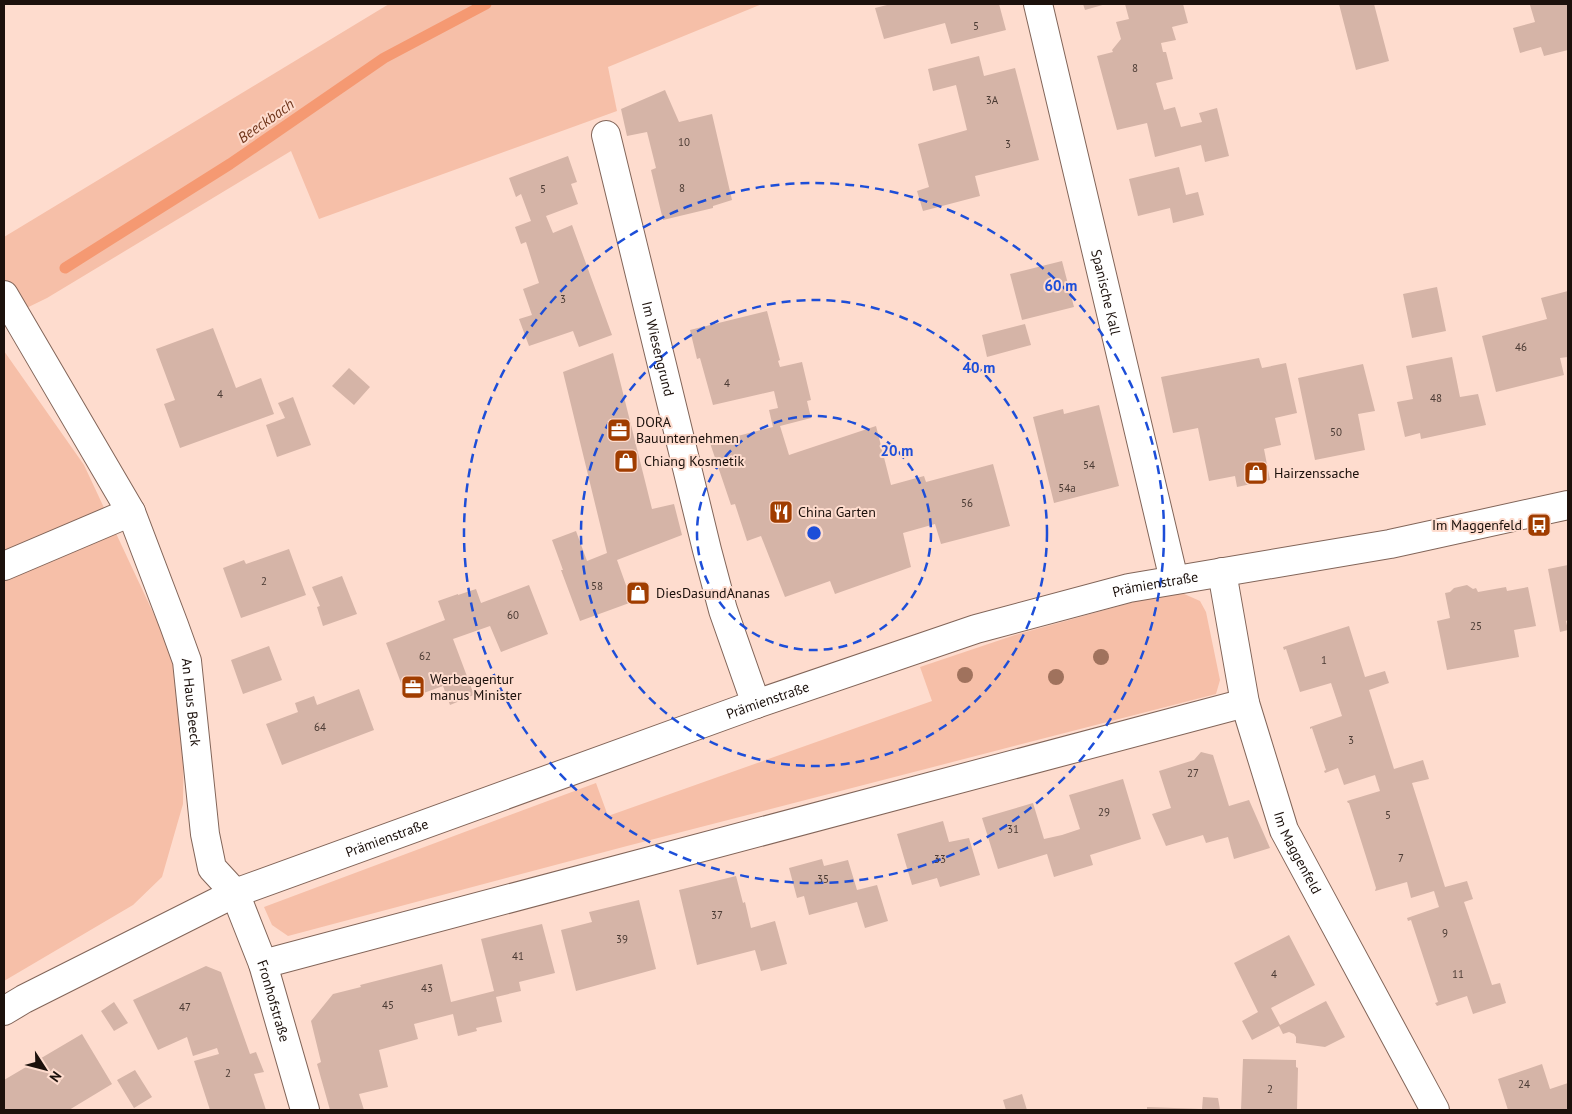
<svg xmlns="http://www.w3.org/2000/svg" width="1572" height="1114" font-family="'PT Sans',sans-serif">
<rect width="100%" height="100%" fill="#fedcce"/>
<path fill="#f6bfa8" d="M 389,4 L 762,4 L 608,67 L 617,111 L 319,219 L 291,151 L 47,298 L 4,319 L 4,237 Z
M 4,351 L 84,465 L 172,653 L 184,736 L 183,804 L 162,877 L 133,905 L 4,981 Z
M 1182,593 L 1200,601 L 1206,612 L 1220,680 L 1216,694 L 627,846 L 288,936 L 272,925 L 264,907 L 596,783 L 608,816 L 932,701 L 920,667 L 1015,635 L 1155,596 Z"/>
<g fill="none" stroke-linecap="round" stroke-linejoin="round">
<path stroke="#f59972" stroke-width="11" d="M 65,268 L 230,164 L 384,58 L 486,4"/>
</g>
<path fill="#d5b4a7" d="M 891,4 L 999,4 L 1006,30 L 951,44 L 945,23 L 884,39 L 875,8 Z
M 1083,4 L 1106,4 L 1085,10 Z
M 1125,4 L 1183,4 L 1188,23 L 1172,27 L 1176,40 L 1161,43 L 1163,52 L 1166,52 L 1173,79 L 1156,83 L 1164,110 L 1175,107 L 1181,127 L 1202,122 L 1199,113 L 1217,108 L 1229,156 L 1205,162 L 1201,145 L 1155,157 L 1147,123 L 1117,130 L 1097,56 L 1113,52 L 1112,50 L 1121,39 L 1116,22 L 1129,19 Z
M 1339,4 L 1374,4 L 1389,61 L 1356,70 Z
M 1536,4 L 1568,4 L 1568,50 L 1544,56 L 1541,47 L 1520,53 L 1513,28 L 1535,22 L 1530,5 Z
M 979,56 L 984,76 L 1015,68 L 1039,160 L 975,176 L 980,196 L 923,211 L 917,191 L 929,187 L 918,144 L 967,130 L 956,85 L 933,91 L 928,69 Z
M 665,90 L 679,122 L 712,114 L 732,200 L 713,206 L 713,208 L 663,220 L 651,170 L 656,168 L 647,132 L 627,136 L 621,109 Z
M 568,156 L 577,182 L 571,184 L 578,204 L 546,216 L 553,233 L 572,225 L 612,335 L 579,347 L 573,331 L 529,346 L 519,319 L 532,315 L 523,289 L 539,283 L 526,242 L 521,244 L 515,227 L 531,221 L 521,194 L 516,197 L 509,178 Z
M 1179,167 L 1186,195 L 1198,192 L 1204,215 L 1173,223 L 1170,208 L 1138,216 L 1129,179 Z
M 1062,261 L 1074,307 L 1022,320 L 1010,274 Z
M 1437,287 L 1446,331 L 1412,338 L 1403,294 Z
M 1568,291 L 1568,357 L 1560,358 L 1564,375 L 1496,392 L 1482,336 L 1547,319 L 1541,298 Z
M 767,311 L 780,360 L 778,361 L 780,367 L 802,362 L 811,400 L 807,401 L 811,418 L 780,426 L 789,455 L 876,426 L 891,485 L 924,476 L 926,482 L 993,464 L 1010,526 L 941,544 L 935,524 L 903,533 L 911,567 L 835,594 L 830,581 L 785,597 L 761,536 L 747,541 L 735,504 L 731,505 L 710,443 L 773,427 L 769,410 L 778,408 L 774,391 L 713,405 L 700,358 L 697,359 L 690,330 Z
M 1025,324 L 1031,345 L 987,357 L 982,335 Z
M 213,328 L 236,388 L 261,378 L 274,414 L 180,448 L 164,404 L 175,400 L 156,349 Z
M 613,353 L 652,509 L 674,504 L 682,535 L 617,560 L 632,602 L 580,621 L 561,570 L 563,570 L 552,540 L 576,531 L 587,561 L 607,553 L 563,372 Z
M 1452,357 L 1460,397 L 1478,394 L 1486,425 L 1421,439 L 1420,433 L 1405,437 L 1397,402 L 1413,399 L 1406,366 Z
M 1259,358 L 1262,368 L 1286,363 L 1297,413 L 1275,418 L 1281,445 L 1264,449 L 1270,480 L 1237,487 L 1235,476 L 1209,481 L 1198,428 L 1173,433 L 1161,377 Z
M 1363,364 L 1375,411 L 1358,414 L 1365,450 L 1315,460 L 1298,378 Z
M 349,368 L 370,387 L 354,405 L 332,386 Z
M 293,397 L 311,445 L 277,457 L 266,425 L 285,418 L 278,403 Z
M 1099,405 L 1119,486 L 1054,503 L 1033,417 L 1063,409 L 1064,414 Z
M 289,549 L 306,595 L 241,618 L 223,568 L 244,560 L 246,564 Z
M 1568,565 L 1568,620 L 1566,621 L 1568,630 L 1560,632 L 1548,569 Z
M 342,576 L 357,614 L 323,626 L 317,607 L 320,606 L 312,587 Z
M 529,585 L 548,634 L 501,652 L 490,626 L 453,639 L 474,695 L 450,705 L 443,686 L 407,699 L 386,643 L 445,620 L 438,601 L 458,594 L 458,595 L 476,589 L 481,603 Z
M 1467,585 L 1473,589 L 1476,588 L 1478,592 L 1506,587 L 1507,591 L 1528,587 L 1536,626 L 1514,630 L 1519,657 L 1447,670 L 1437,621 L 1450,618 L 1445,593 L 1450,592 L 1454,588 Z
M 1349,626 L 1365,677 L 1385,671 L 1389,683 L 1369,690 L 1394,769 L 1423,760 L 1429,779 L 1412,783 L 1445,887 L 1467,881 L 1473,899 L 1464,902 L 1492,985 L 1500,983 L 1506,1003 L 1473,1014 L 1467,996 L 1437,1006 L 1435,1003 L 1438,1002 L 1411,920 L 1408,921 L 1407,918 L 1439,907 L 1434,891 L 1411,898 L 1407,882 L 1375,891 L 1376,888 L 1349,803 L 1348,803 L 1347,801 L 1380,791 L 1375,775 L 1344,785 L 1338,768 L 1325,773 L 1324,771 L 1326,770 L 1312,728 L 1310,729 L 1310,727 L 1342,716 L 1331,683 L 1300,692 L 1286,649 L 1284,650 L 1283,647 Z
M 269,646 L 282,680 L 243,694 L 231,660 Z
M 359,689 L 374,730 L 282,765 L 266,724 L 298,712 L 295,703 L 314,696 L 317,705 Z
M 1201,752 L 1213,755 L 1229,806 L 1249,800 L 1270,848 L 1234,859 L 1228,837 L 1206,843 L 1203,835 L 1166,846 L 1152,814 L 1171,808 L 1159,771 L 1194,760 Z
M 1123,779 L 1141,839 L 1090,855 L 1093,865 L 1054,877 L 1047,854 L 998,869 L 982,818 L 1033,803 L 1044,839 L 1062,835 L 1080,829 L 1069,795 Z
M 943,821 L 949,842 L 969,838 L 980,875 L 940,887 L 937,878 L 912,885 L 897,834 Z
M 822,859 L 824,866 L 848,860 L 857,890 L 877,885 L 888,921 L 865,928 L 857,902 L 809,915 L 804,896 L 797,898 L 789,868 Z
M 736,876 L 743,903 L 745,902 L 751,928 L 775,921 L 787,964 L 761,971 L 755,950 L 697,965 L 679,890 Z
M 639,900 L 656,969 L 576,991 L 561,930 L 592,922 L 589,912 Z
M 542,924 L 555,973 L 519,982 L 521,991 L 496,997 L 502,1022 L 476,1028 L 477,1031 L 458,1036 L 453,1014 L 414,1024 L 418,1039 L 379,1050 L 388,1087 L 359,1094 L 364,1110 L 330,1110 L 317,1064 L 321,1062 L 311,1021 L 333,994 L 361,987 L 360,985 L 442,964 L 451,1002 L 494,991 L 481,939 Z
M 1289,935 L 1315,985 L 1271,1008 L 1280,1025 L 1326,1001 L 1345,1037 L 1325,1047 L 1296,1043 L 1296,1037 L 1294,1034 L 1289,1032 L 1283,1034 L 1279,1026 L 1252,1040 L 1242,1021 L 1258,1012 L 1234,963 Z
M 206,966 L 221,972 L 250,1054 L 256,1052 L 264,1072 L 254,1074 L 266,1110 L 210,1110 L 194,1061 L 219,1054 L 217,1048 L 193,1056 L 187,1037 L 158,1050 L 133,1000 Z
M 114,1002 L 128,1023 L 114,1031 L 101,1011 Z
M 82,1034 L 112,1084 L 69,1110 L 4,1110 L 4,1080 Z
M 1243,1059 L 1296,1060 L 1296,1067 L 1298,1068 L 1297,1110 L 1241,1110 Z
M 1542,1064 L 1550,1089 L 1568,1083 L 1568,1110 L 1508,1110 L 1498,1079 Z
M 135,1070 L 152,1097 L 134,1108 L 117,1080 Z
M 1022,1094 L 1027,1110 L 1006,1110 L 1003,1100 Z
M 1203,1097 L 1218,1098 L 1220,1110 L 1147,1110 L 1147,1107 L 1202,1109 Z"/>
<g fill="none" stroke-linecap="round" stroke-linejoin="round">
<g stroke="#826559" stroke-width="30">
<g id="minor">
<path id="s1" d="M 1038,4 L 1174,580"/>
<path id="s2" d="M 606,135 L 707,550 L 723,610 L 756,704"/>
<path id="s3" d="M 4,295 L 131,512 L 174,625 L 187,661 L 205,834 L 212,868 L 235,893 L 263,964 L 305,1110"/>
<path d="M 4,566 L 131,512"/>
<path id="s4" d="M 1222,572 L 1245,703 L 1284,830 L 1435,1110"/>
<path d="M 263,964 L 1245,703"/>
<path id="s5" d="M 4,1011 L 24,999 L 235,893 L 756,704 L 976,629 L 1129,588 L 1390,544 L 1568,505"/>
</g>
</g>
<use href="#minor" stroke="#fff" stroke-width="28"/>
</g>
<g fill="#a0725d">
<circle cx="1101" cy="657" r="8"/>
<circle cx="965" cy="675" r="8"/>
<circle cx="1056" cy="677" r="8"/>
</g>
<g fill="none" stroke="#1d4ed8" stroke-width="2.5" stroke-dasharray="9 6">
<circle cx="814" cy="533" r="117"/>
<circle cx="814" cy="533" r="233"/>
<circle cx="814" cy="533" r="350"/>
</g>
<defs>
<g id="office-square" transform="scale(1.25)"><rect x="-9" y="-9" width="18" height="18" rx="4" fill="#a03d00" stroke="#fedcce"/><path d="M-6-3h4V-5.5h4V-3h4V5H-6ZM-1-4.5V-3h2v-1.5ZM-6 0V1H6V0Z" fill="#fff"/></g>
<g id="shop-square" transform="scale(1.25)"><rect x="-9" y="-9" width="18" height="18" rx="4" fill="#a03d00" stroke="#fedcce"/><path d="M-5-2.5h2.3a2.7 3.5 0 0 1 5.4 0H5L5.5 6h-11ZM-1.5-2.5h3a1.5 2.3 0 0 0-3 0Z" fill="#fff"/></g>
<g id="restaurant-square" transform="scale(1.25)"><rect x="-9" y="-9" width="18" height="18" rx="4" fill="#a03d00" stroke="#fedcce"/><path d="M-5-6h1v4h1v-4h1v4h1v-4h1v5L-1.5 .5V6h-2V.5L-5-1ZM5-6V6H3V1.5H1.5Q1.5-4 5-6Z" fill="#fff"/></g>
<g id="bus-square" transform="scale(1.25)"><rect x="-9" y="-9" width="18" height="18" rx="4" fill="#a03d00" stroke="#fedcce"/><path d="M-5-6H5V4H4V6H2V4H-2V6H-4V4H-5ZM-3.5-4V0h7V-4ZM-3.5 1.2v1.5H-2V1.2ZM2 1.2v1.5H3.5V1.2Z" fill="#fff"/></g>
</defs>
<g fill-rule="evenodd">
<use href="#office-square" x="619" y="430"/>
<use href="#shop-square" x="626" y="461"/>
<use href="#shop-square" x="1256" y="473"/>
<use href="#restaurant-square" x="781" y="512"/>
<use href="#bus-square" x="1539" y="525"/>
<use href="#shop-square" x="638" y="593"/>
<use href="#office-square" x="413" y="687"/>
</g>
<g text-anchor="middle" stroke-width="4" stroke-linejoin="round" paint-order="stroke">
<g font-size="11" fill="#4a3a33">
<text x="976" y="30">5</text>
<text x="1135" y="72">8</text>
<text x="992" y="104">3A</text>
<text x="684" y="146">10</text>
<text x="1008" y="148">3</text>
<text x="682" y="192">8</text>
<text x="543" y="193">5</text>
<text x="563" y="303">3</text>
<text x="1521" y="351">46</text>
<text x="727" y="387">4</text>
<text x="220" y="398">4</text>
<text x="1436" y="402">48</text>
<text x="1336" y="436">50</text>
<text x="1089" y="469">54</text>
<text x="1067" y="492">54a</text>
<text x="967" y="507">56</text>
<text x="264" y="585">2</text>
<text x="597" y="590">58</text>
<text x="513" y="619">60</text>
<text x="1476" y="630">25</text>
<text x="425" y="660">62</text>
<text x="1324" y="664">1</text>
<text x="320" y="731">64</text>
<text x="1351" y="744">3</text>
<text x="1193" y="777">27</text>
<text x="1104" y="816">29</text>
<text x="1388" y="819">5</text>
<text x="1013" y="833">31</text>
<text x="1401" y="862">7</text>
<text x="940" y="863">33</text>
<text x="823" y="883">35</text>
<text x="717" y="919">37</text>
<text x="1445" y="937">9</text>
<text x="622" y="943">39</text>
<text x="518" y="960">41</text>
<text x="1274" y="978">4</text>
<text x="1458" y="978">11</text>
<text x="427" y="992">43</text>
<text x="388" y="1009">45</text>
<text x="185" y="1011">47</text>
<text x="228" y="1077">2</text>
<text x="1524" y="1088">24</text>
<text x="1270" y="1093">2</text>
</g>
<g font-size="14" fill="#1c110c" stroke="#fedcce">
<text dy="5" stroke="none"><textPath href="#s1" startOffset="296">Spanische Kall</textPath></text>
<text dy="5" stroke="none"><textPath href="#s2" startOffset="220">Im Wiesengrund</textPath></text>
<text dy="5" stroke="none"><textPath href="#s5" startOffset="1231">Prämienstraße</textPath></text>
<text dy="5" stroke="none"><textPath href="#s5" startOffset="826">Prämienstraße</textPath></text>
<text dy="5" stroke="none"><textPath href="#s3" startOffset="452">An Haus Beeck</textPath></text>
<text dy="5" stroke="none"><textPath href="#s5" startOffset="421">Prämienstraße</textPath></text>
<text dy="5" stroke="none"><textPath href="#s4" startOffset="292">Im Maggenfeld</textPath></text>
<text dy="5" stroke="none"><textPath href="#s3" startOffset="768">Fronhofstraße</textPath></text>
</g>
<g font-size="14" fill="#1c110c" stroke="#fedcce" text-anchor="start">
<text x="636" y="427">DORA<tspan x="636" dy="16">Bauunternehmen</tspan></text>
<text x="644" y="466">Chiang Kosmetik</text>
<text x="1274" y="478">Hairzenssache</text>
<text x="798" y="517">China Garten</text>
<text x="1522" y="530" text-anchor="end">Im Maggenfeld</text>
<text x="656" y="598">DiesDasundAnanas</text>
<text x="430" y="684">Werbeagentur<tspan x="430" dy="16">manus Minister</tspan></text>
</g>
<g font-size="15" font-style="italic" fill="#6f341a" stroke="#fedcce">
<text transform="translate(266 121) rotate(-35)" y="5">Beeckbach</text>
</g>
</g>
<circle cx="814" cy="533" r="8" fill="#1d4ed8" stroke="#fedcce" stroke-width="2.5"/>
<g font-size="15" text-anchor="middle" font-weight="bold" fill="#1d4ed8" stroke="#fedcce" stroke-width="4" stroke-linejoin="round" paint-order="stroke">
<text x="1061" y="291">60 m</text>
<text x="979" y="373">40 m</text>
<text x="897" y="456">20 m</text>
</g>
<rect width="1572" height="1114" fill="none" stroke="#1c110c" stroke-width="10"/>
<g transform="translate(45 1069) rotate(126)" stroke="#fedcce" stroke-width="4" paint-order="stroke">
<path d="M0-4L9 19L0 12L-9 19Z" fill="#1c110c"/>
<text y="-8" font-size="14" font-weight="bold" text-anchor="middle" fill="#1c110c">N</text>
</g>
</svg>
